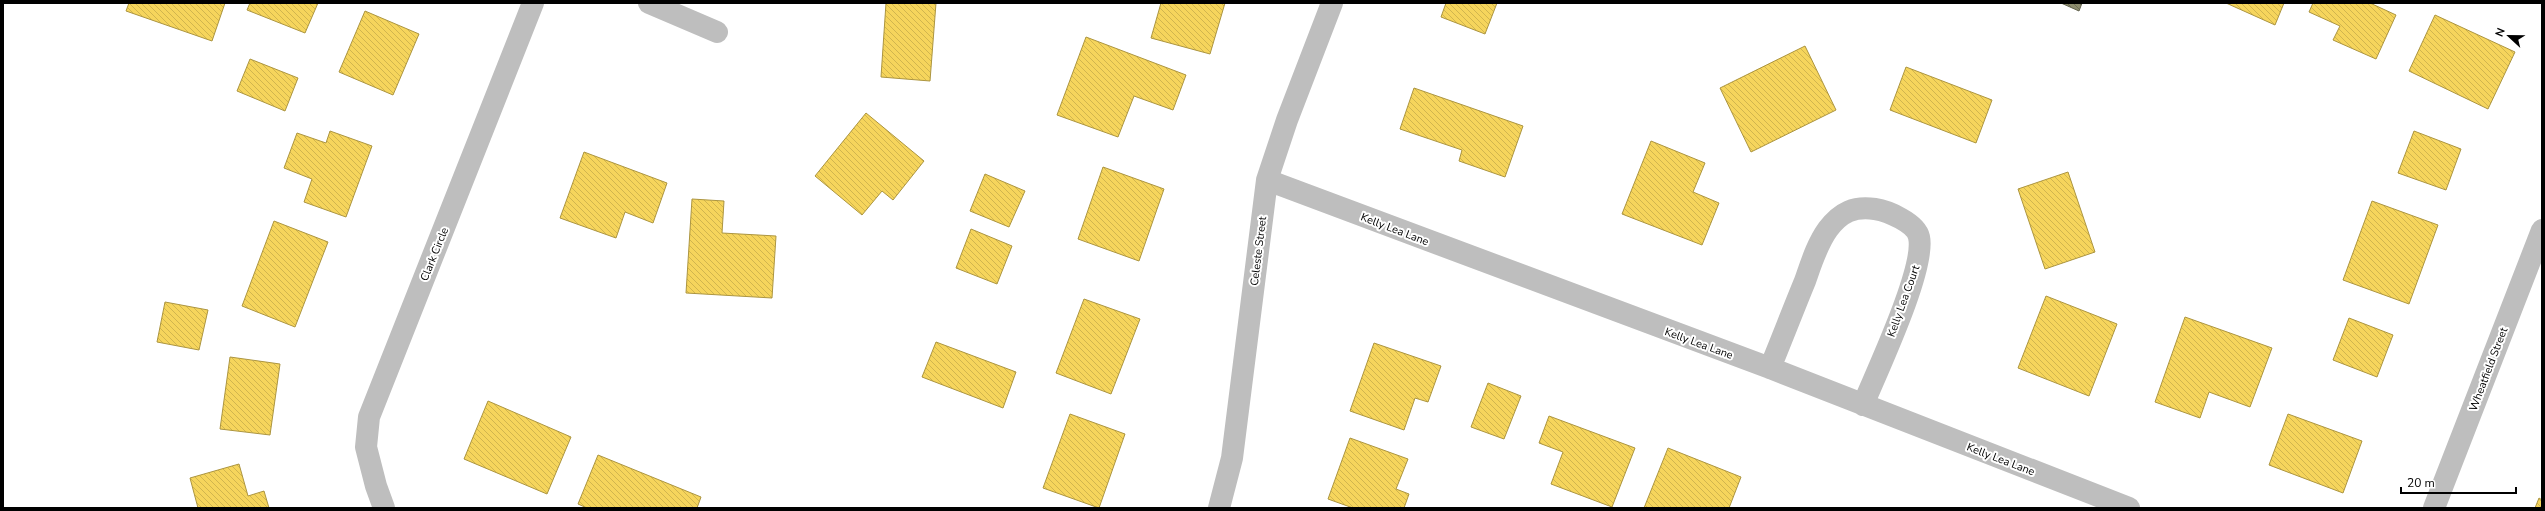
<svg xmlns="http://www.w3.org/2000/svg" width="2545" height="511" font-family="'Nunito Sans',sans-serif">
<defs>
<pattern id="homes-back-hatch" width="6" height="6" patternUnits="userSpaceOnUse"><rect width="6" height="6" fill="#f6d55c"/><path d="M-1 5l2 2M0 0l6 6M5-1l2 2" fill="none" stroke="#d1b54e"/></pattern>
<pattern id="industry-back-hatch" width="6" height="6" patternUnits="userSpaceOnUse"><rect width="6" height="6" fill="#8c8c6e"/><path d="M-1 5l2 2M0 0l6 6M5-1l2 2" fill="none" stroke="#707058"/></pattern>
</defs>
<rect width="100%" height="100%" fill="#fff"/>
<path fill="url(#homes-back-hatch)" stroke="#ac9540" d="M 129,3 L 225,3 L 212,41 L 126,11 Z
M 250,3 L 318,3 L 305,33 L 247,10 Z
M 886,3 L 936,3 L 930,81 L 881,77 Z
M 1161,3 L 1225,3 L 1210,54 L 1151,38 Z
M 1446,3 L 1497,3 L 1485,34 L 1441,17 Z
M 2226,3 L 2284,3 L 2275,25 Z
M 2313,3 L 2370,3 L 2396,15 L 2376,59 L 2333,40 L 2340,26 L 2309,12 Z
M 365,11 L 419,34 L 393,95 L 339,72 Z
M 2435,15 L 2515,52 L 2488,109 L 2409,71 Z
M 1086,37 L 1186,75 L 1173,110 L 1134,96 L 1118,137 L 1057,115 Z
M 1805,46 L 1836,110 L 1751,152 L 1720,88 Z
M 250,59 L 298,78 L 285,111 L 237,91 Z
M 1906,67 L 1992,100 L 1976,143 L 1890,110 Z
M 1414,88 L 1523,126 L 1505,177 L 1459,161 L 1462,150 L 1400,129 Z
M 866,113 L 924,161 L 893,200 L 882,191 L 862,215 L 815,176 Z
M 330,131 L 372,146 L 346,217 L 304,202 L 312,179 L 284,168 L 297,133 L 326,143 Z
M 2414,131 L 2461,149 L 2446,190 L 2398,173 Z
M 1651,141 L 1705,163 L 1693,192 L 1719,203 L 1702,245 L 1622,214 Z
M 584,152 L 667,183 L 653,223 L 625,212 L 616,238 L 560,218 Z
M 1103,167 L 1164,189 L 1139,261 L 1078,239 Z
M 2068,172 L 2095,252 L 2045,269 L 2018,189 Z
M 985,174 L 1025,191 L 1009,227 L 970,211 Z
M 692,199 L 724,201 L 722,233 L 776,236 L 772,298 L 686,293 Z
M 2372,201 L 2438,225 L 2409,304 L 2343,280 Z
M 274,221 L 328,242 L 295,327 L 242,306 Z
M 971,229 L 1012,246 L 997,284 L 956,268 Z
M 2046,296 L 2117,324 L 2089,396 L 2018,368 Z
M 1084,299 L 1140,319 L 1111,394 L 1056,373 Z
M 165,302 L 208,310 L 199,350 L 157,342 Z
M 2185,317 L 2272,348 L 2250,407 L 2209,392 L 2200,418 L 2155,402 Z
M 2349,318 L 2393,335 L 2377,377 L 2333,360 Z
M 936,342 L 1016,372 L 1003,408 L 922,377 Z
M 1374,343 L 1441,366 L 1428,402 L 1415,398 L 1404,430 L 1350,411 Z
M 230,357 L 280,364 L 270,435 L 220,429 Z
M 1488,383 L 1521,396 L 1504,439 L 1471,427 Z
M 488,401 L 571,437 L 547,494 L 464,459 Z
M 1070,414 L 1125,434 L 1099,508 L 1043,488 Z
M 2288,414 L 2362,441 L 2343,493 L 2269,465 Z
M 1549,416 L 1635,448 L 1612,507 L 1551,484 L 1563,452 L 1539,443 Z
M 1350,438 L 1408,459 L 1396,489 L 1409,494 L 1404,508 L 1353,508 L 1328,499 Z
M 1668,448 L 1741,477 L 1729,508 L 1644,508 Z
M 598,455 L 701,497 L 697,508 L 587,508 L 578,504 Z
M 239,464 L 248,496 L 264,491 L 269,508 L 198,508 L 190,478 Z
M 2539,498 L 2542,500 L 2542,508 L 2535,508 Z"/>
<path fill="url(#industry-back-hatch)" stroke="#62624d" d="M 2061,3 L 2082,3 L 2079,11 Z"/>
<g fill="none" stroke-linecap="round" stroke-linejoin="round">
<path stroke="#bebebe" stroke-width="22" d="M 649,3 L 717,32
M 1267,180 L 1770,368 L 2129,508
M 1770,368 C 1782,339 1793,310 1805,281 C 1811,264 1817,244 1828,229 C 1841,212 1854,206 1875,209 C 1888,211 1916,223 1919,237 C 1926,268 1877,371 1863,405
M 384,508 L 376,486 L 366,447 L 369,417 L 533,3
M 1219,508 L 1232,458 L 1267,180 L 1287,120 L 1332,3
M 2434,508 L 2542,230"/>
</g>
<g text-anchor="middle" stroke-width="4" stroke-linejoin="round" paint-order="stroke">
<g font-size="11" fill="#000" stroke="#fff">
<text transform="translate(1395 229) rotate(21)" y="4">Kelly Lea Lane</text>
<text transform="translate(1258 251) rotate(-83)" y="4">Celeste Street</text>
<text transform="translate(434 254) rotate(-68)" y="4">Clark Circle</text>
<text transform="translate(1903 301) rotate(-70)" y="4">Kelly Lea Court</text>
<text transform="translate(1699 343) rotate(20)" y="4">Kelly Lea Lane</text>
<text transform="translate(2488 369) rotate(-69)" y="4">Wheatfield Street</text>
<text transform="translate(2001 459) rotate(21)" y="4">Kelly Lea Lane</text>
</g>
</g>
<rect width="2545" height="511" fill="none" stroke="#000000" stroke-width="8"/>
<g transform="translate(2509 36) rotate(292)" stroke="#ffffff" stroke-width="3" paint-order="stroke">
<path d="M0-3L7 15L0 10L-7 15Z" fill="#000000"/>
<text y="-6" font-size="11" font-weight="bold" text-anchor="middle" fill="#000000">N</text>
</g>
<path d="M2401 487v6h115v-6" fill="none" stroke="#000000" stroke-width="2"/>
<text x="2407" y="487" font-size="12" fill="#000000" stroke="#ffffff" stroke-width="3" paint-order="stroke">20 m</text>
</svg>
